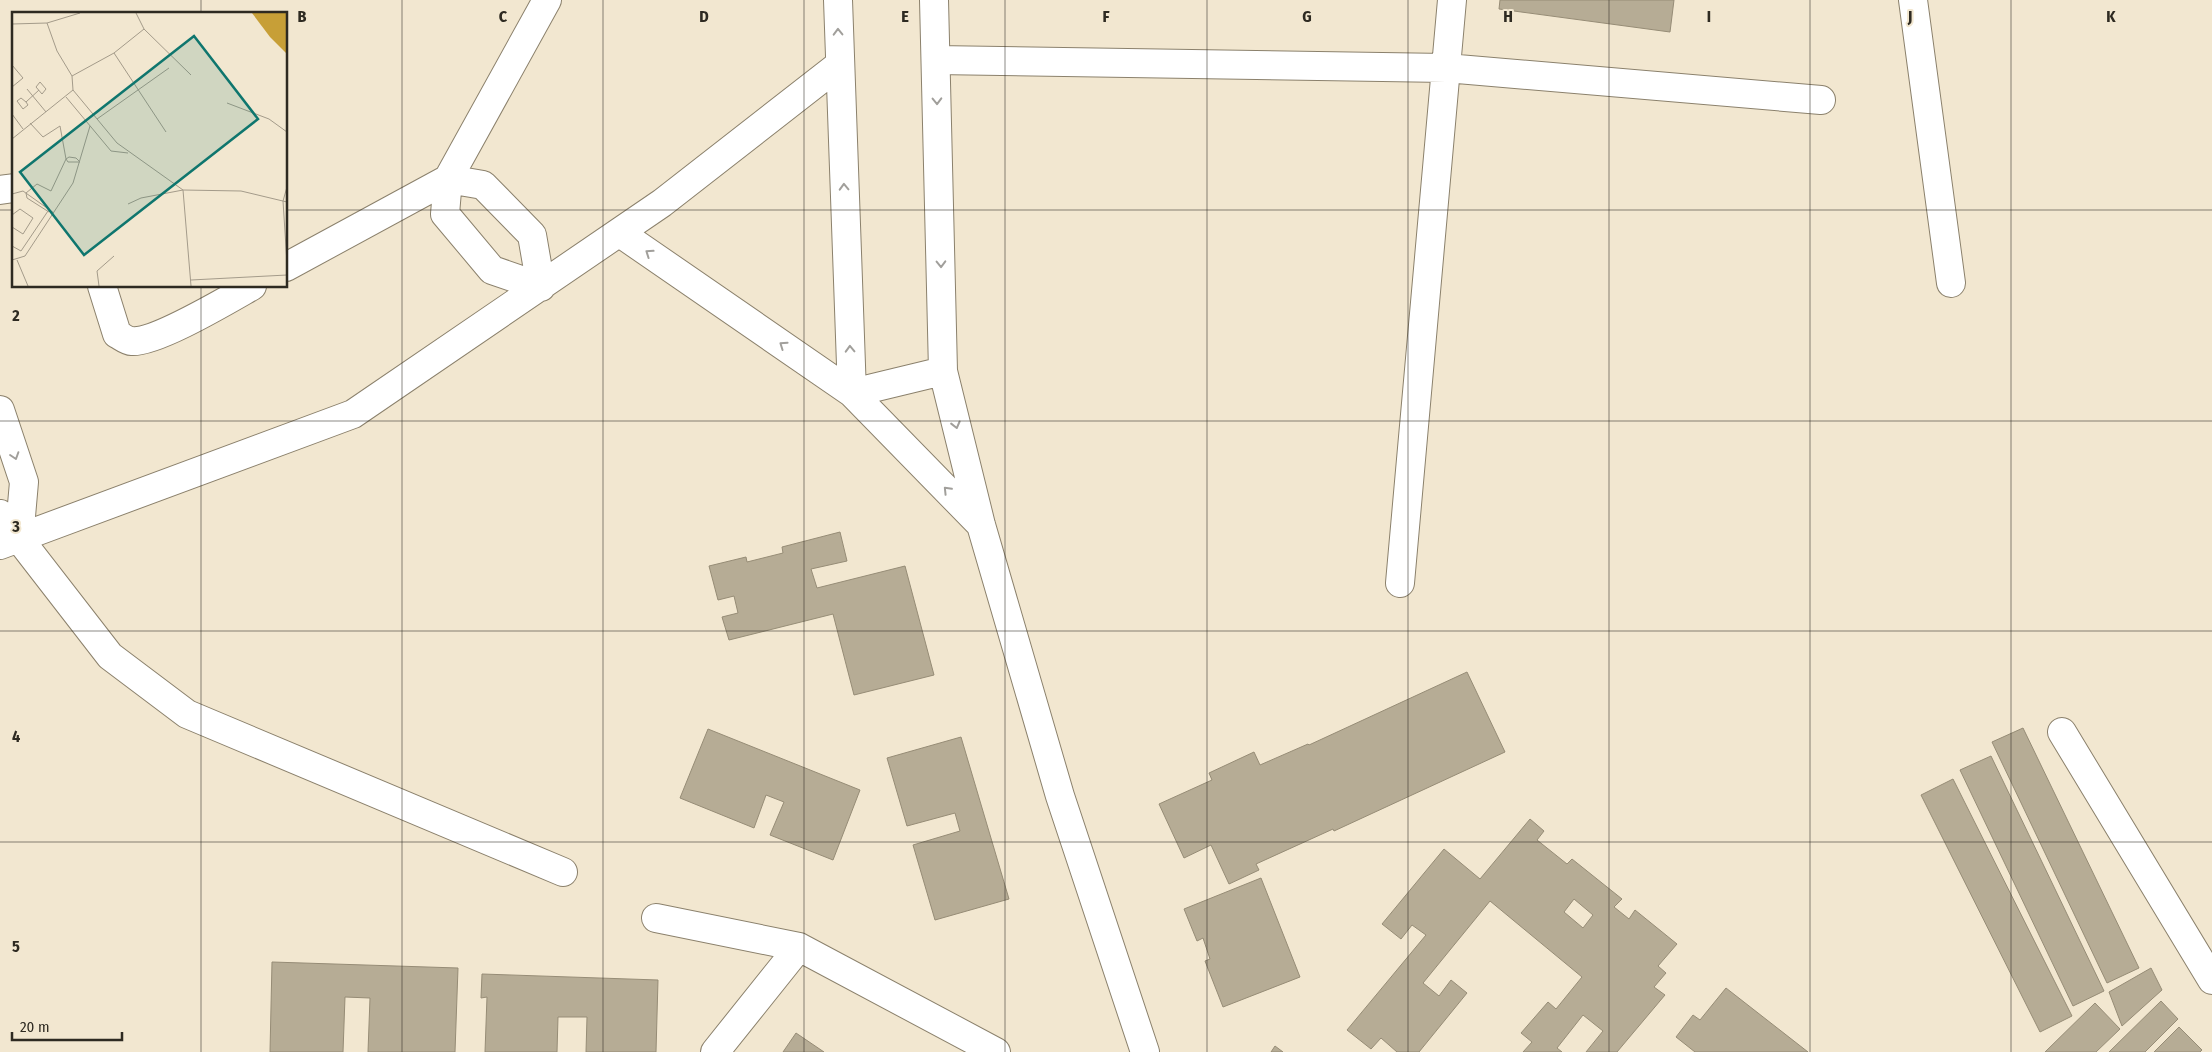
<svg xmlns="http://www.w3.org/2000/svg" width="2212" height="1052" font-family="'Fira Sans Condensed',sans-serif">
<rect width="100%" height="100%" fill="#f2e7d0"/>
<path fill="#b6ac95" stroke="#968c76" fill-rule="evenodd" d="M 1500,0 L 1674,0 L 1670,32 L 1499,9 Z
M 840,532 L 847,561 L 811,569 L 817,588 L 905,566 L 934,675 L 854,695 L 833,614 L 729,640 L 722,617 L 738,613 L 734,596 L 718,600 L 709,566 L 746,557 L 747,562 L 783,553 L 782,547 Z
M 1467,672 L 1505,752 L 1334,831 L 1333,829 L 1256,864 L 1259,870 L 1229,884 L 1211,845 L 1184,858 L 1159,804 L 1212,780 L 1209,773 L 1254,752 L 1260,765 L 1308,744 L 1309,745 Z
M 2023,728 L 2139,968 L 2107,983 L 1992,742 Z
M 708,729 L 860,790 L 833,860 L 770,835 L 784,802 L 766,795 L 754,828 L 680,798 Z
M 961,737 L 1009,899 L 935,920 L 913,845 L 960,831 L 955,813 L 907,826 L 887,758 Z
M 1991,756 L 2104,991 L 2073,1006 L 1960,770 Z
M 1953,779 L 2072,1016 L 2040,1032 L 1921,795 Z
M 1530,819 L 1544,831 L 1537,840 L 1567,864 L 1572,859 L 1622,899 L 1614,907 L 1629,919 L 1635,910 L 1677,944 L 1658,966 L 1666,973 L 1654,987 L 1665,995 L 1617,1052 L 1586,1052 L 1603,1031 L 1583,1015 L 1557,1048 L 1562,1052 L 1523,1052 L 1532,1042 L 1521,1033 L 1548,1002 L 1556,1009 L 1582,977 L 1490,901 L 1423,983 L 1439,996 L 1451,980 L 1467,993 L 1419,1052 L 1397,1052 L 1381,1038 L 1371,1049 L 1347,1030 L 1426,935 L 1412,925 L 1401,939 L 1382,924 L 1444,849 L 1480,879 ZM 1574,899 L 1593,915 L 1583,928 L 1564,912 Z
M 1261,878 L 1300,977 L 1223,1007 L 1205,961 L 1210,959 L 1203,938 L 1197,941 L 1184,909 Z
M 272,962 L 458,968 L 455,1052 L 368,1052 L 370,998 L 345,997 L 343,1052 L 270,1052 Z
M 2151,968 L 2162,990 L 2122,1026 L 2109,992 Z
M 482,974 L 658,980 L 656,1052 L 586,1052 L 587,1017 L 558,1017 L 557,1052 L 485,1052 L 487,997 L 481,998 Z
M 1726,988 L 1808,1052 L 1695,1052 L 1676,1037 L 1693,1015 L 1700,1020 Z
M 2161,1001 L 2178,1019 L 2145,1052 L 2109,1052 Z
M 2095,1003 L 2120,1029 L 2096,1052 L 2045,1052 Z
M 2179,1027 L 2202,1050 L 2200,1052 L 2154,1052 Z
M 796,1033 L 824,1052 L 783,1052 Z
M 1275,1046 L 1283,1052 L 1271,1052 Z"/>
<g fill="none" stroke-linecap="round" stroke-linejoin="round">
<g stroke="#8b816c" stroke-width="30">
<path id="minor" d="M 838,0 L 852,393 L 980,524
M 934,0 L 943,371 L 981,525 L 1060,796 L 1145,1052
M 1913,0 L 1951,283
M 936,60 L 1446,68 L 1821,100
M 448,179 L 483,185 L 532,235 L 541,287 L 492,270 L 445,214 Z
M 0,190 L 14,188
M 620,233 L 852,393 L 943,371
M 286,267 L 448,179 L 547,0
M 102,286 L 117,334 C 121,336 127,341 131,341 C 154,344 229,299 252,286
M 0,410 L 24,482 L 19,539
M 0,514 L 110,656 L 187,714 L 563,872
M 0,545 L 353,414 L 662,203 L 839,65
M 1400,583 L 1452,0
M 2062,732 L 2212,980
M 656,918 L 799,947 L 996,1052
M 715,1052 L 799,947"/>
</g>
<use href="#minor" stroke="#fff" stroke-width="28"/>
</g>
<defs><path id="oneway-chevron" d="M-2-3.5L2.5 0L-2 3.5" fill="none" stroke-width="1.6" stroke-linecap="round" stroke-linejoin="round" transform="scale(1.25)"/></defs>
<g stroke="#a19f9b">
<use href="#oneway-chevron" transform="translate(838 32) rotate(-91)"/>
<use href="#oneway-chevron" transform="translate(937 101) rotate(89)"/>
<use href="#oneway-chevron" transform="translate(844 187) rotate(-92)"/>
<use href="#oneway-chevron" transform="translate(649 253) rotate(-145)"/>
<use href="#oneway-chevron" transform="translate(941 264) rotate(89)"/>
<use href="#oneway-chevron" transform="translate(783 345) rotate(-145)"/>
<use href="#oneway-chevron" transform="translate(850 349) rotate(-92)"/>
<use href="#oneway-chevron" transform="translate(956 425) rotate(76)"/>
<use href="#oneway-chevron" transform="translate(15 456) rotate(72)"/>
<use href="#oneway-chevron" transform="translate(947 490) rotate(-134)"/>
</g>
<path fill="none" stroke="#2e2a21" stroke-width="1" stroke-opacity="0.55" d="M 201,0 L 201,14M 402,0 L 402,1052M 603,0 L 603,1052M 804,0 L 804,1052M 1005,0 L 1005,1052M 1207,0 L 1207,1052M 1408,0 L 1408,1052M 1609,0 L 1609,1052M 1810,0 L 1810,1052M 2011,0 L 2011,1052M 0,210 L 14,210M 286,210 L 2212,210M 201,286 L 201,1052M 0,421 L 2212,421M 0,631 L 2212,631M 0,842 L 2212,842"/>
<g transform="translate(12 12)">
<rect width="275" height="275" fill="#f2e7d0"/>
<path d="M 240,1 L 275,1 L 275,42 L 258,25 Z" fill="#c79f37"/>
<path fill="none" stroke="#a49b8a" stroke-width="1" d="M 68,1 L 35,11 L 45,39 L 60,64 L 61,78 L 105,131 L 171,178M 124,1 L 132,17 L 179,63M 0,12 L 35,11M 102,41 L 154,120M 0,53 L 11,66 L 0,75M 60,64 L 102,41 L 132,17M 28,70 L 34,77 L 30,82 L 24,75 ZM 15,77 L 34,100M 54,85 L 99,139 L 116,141M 14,90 L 9,86 L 5,89 L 11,97 L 16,93 L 14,90 L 27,78M 215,91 L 257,107 L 275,120M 0,102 L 11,117M 85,107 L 157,56M 0,127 L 61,78M 57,145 L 64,146 L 68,150 L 56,150 L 54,147 ZM 275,175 L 271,189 L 275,251M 171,178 L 179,274M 14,181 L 25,172 L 39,179 L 54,147 L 48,114 L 31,125 L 18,111M 14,181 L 15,186 L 37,200M 0,182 L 11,179 L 42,201M 116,192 L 129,186 L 171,178 L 229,179 L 275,190M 0,203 L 8,197 L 21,206 L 11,222 L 0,215M 0,234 L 9,239 L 36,199M 0,248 L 13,244 L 61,171 L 78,114M 5,248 L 16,274M 179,268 L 275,263M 87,274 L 85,259 L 102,244"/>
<path fill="#0f766e" fill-opacity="0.15" stroke="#0f766e" stroke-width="2.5" d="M 182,24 L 246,107 L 72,243 L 8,160 Z"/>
<rect width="275" height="275" fill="none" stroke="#2e2a21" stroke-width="2.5"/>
</g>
<g font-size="16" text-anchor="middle" font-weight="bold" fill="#2e2a21" stroke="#f2e7d0" stroke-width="4" stroke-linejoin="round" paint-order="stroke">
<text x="302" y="22">B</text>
<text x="503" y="22">C</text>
<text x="704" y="22">D</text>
<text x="905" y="22">E</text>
<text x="1106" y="22">F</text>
<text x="1307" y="22">G</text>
<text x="1508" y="22">H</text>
<text x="1709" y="22">I</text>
<text x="1910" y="22">J</text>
<text x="2111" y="22">K</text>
<text x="16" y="321">2</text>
<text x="16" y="532">3</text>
<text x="16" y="742">4</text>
<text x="16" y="952">5</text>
</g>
<path d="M12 1032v8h110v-8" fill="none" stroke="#2e2a21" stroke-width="2.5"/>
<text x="20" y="1032" font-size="15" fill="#2e2a21" stroke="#f2e7d0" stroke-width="4" paint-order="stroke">20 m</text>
</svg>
